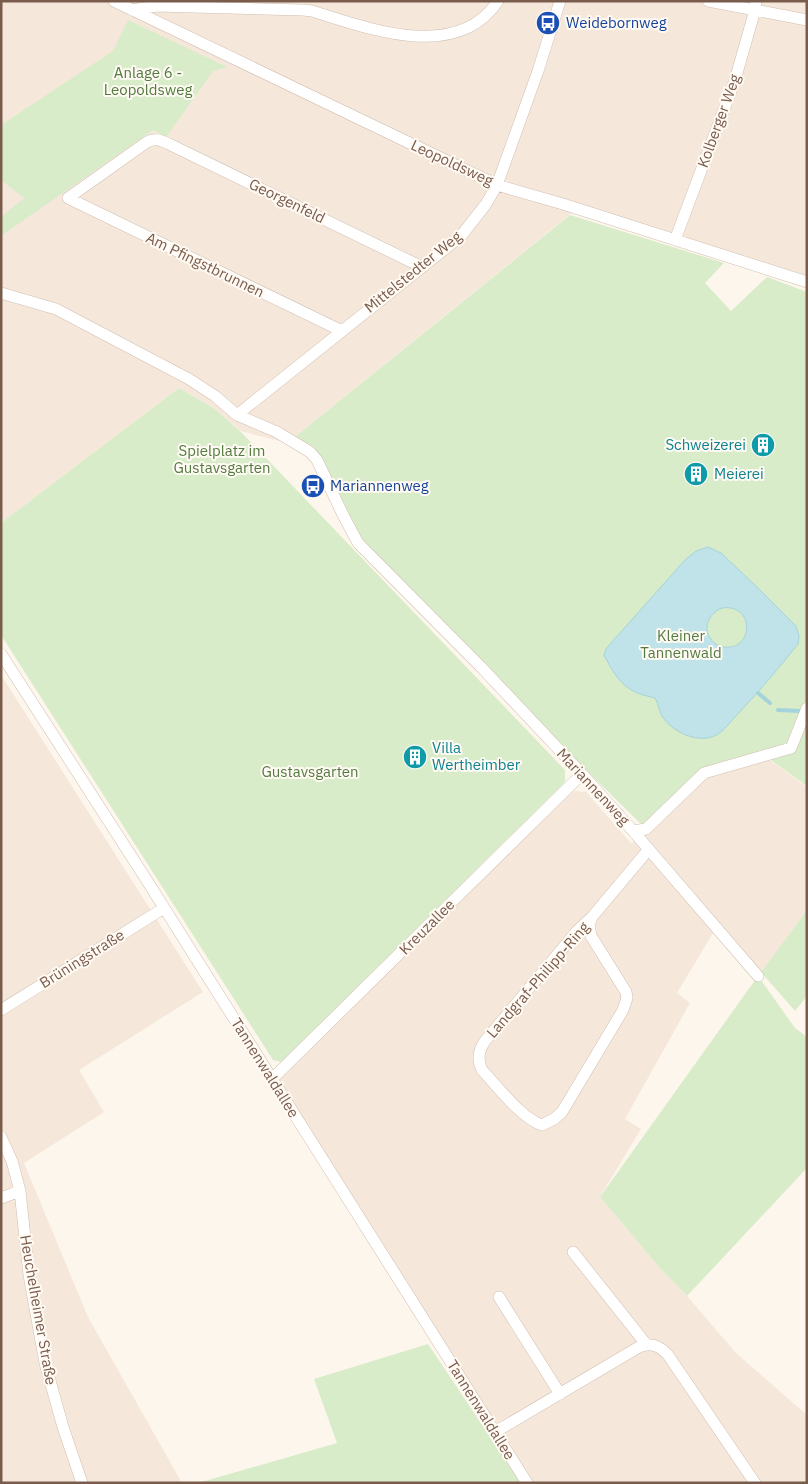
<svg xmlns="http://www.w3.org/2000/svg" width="808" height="1484" font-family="'IBM Plex Sans',sans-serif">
<rect width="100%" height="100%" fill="#fdf6ec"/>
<path fill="#f5e8da" d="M 1,1 L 807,1 L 807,281 L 578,208 L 287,443 L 241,431 L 215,409 L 179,388 L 1,523 Z
M 1,675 L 203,992 L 79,1070 L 104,1112 L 24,1163 L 88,1317 L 182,1483 L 1,1483 Z
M 767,758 L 807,787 L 807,910 L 761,972 L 716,928 L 677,993 L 690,1003 L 625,1119 L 641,1129 L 600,1197 L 659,1267 L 687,1296 L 736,1353 L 807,1415 L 807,1483 L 527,1483 L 272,1079 L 574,791 L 586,792 L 631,843 L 648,831 L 706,775 Z"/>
<path fill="#d8ecc9" d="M 128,20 L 227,67 L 213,71 L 166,137 L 153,130 L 1,236 L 1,217 L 24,198 L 1,180 L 1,125 L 113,51 Z
M 570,215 L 724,263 L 705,283 L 731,311 L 767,277 L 807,292 L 807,704 L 790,746 L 703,769 L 644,827 L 481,667 L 358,543 L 317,460 L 291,440 Z
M 179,388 L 215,409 L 241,432 L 565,770 L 565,782 L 281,1062 L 273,1060 L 1,635 L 1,523 Z
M 807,713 L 807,786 L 768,758 L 793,751 Z
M 807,910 L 807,996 L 795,1011 L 761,972 Z
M 758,976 L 795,1028 L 807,1037 L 807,1168 L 687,1296 L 659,1267 L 600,1197 Z
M 428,1344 L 521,1483 L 198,1483 L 337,1443 L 314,1379 Z"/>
<path fill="#bfe3e8" stroke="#a5d3da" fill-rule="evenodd" d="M 708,547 L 721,553 L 759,589 L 796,626 L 799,636 L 798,644 C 778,669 757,694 735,717 C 729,724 721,734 712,737 C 695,742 674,732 664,719 C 659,713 659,705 655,698 C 648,696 641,695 635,692 C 620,685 611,669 604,655 L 606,649 L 611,643 L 685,560 L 696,551 ZM 722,608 C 755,603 754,651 724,647 C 719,646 714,644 711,639 C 702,628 709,613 722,608 Z"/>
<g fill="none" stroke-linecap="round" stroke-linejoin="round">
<path stroke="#a5d3da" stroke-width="4" d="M 758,693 L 770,703
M 778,710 L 800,711"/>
<g stroke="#d1beb0" stroke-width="12">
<path id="street" d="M 114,1 L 497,185 L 563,204 L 807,282
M 708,1 L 807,20
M 132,10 L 157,6 L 303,10 L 312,11 C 367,28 457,63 498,1
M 675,240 L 735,80 L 755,10 L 756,1
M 1,293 L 56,309 L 189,379 L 215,396 L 237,415 L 277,432 L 310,452 L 317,460 L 343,515 L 358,543 L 481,667 L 582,774 L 633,831 L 758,976
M 342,331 L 68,198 L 147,142 C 155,137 162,141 169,144 L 422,267
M 237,415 L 461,236 L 486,204 L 497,185 L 538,71 L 560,1
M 1,654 L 144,876 L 527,1483
M 633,831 L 646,829 L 704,773 L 791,748 L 807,708
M 592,917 L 589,925 L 591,936 L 626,992 L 627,998 L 623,1010 L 562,1112 L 554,1119 L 542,1125 C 521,1118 498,1087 482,1070 C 477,1060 478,1051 485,1041 L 577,931 Z
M 592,917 L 649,849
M 1,1010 L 164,908
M 272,1079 L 582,774
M 1,1137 L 12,1161 L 20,1191 L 29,1275 L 45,1363 L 63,1427 L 82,1483
M 1,1198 L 20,1191
M 573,1252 L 646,1344
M 499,1297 L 560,1394
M 495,1432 L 639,1347 C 651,1342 660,1346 668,1355 L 755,1483"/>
</g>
<use href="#street" stroke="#fff" stroke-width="11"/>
</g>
<defs>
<g id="bus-disc" transform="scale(1.25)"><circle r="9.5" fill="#1a4fb4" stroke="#fffaf3"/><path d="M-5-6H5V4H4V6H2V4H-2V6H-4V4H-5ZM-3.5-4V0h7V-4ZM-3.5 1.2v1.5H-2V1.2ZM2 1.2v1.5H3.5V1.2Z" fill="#fff"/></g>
<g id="building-disc" transform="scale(1.25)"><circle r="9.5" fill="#0f9aa8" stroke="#fffaf3"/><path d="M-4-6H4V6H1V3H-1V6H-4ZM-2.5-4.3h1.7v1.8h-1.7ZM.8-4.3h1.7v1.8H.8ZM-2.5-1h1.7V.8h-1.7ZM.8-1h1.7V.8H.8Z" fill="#fff"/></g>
</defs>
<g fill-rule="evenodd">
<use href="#bus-disc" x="548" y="23"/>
<use href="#building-disc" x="763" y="445"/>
<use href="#building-disc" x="696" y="474"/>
<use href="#bus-disc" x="313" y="486"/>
<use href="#building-disc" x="415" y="757"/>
</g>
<g text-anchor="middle" stroke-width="4" stroke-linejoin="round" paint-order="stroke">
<g font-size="15" fill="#164399" stroke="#fffaf3" text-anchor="start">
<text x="566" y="28">Weidebornweg</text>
<text x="330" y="491">Mariannenweg</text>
</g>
<g font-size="15" fill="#537a41" stroke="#fffaf3">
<text x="148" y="78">Anlage 6 -<tspan x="148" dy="17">Leopoldsweg</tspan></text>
<text x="222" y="456">Spielplatz im<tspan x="222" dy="17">Gustavsgarten</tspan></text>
<text x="681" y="641">Kleiner<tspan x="681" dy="17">Tannenwald</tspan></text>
<text x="310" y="777">Gustavsgarten</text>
</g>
<g font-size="15" fill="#7a5c4d" stroke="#fffaf3">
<text transform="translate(719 121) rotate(-70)" y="5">Kolberger Weg</text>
<text transform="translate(452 163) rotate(25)" y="5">Leopoldsweg</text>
<text transform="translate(287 201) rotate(26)" y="5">Georgenfeld</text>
<text transform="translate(205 265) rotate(26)" y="5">Am Pfingstbrunnen</text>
<text transform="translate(413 272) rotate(-39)" y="5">Mittelstedter Weg</text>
<text transform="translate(593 787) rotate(47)" y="5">Mariannenweg</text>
<text transform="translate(427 927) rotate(-45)" y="5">Kreuzallee</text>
<text transform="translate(82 959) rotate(-32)" y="5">Brüningstraße</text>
<text transform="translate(538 980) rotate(-49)" y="5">Landgraf-Philipp-Ring</text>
<text transform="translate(265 1068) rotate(58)" y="5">Tannenwaldallee</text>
<text transform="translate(38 1310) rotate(80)" y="5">Heuchelheimer Straße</text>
<text transform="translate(481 1410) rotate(58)" y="5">Tannenwaldallee</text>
</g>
<g font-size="15" fill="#0d838f" stroke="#fffaf3" text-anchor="start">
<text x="746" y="450" text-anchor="end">Schweizerei</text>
<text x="714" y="479">Meierei</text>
<text x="432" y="753">Villa<tspan x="432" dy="17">Wertheimber</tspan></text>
</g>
</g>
<rect width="808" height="1484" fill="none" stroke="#7a5c4d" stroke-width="5"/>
</svg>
